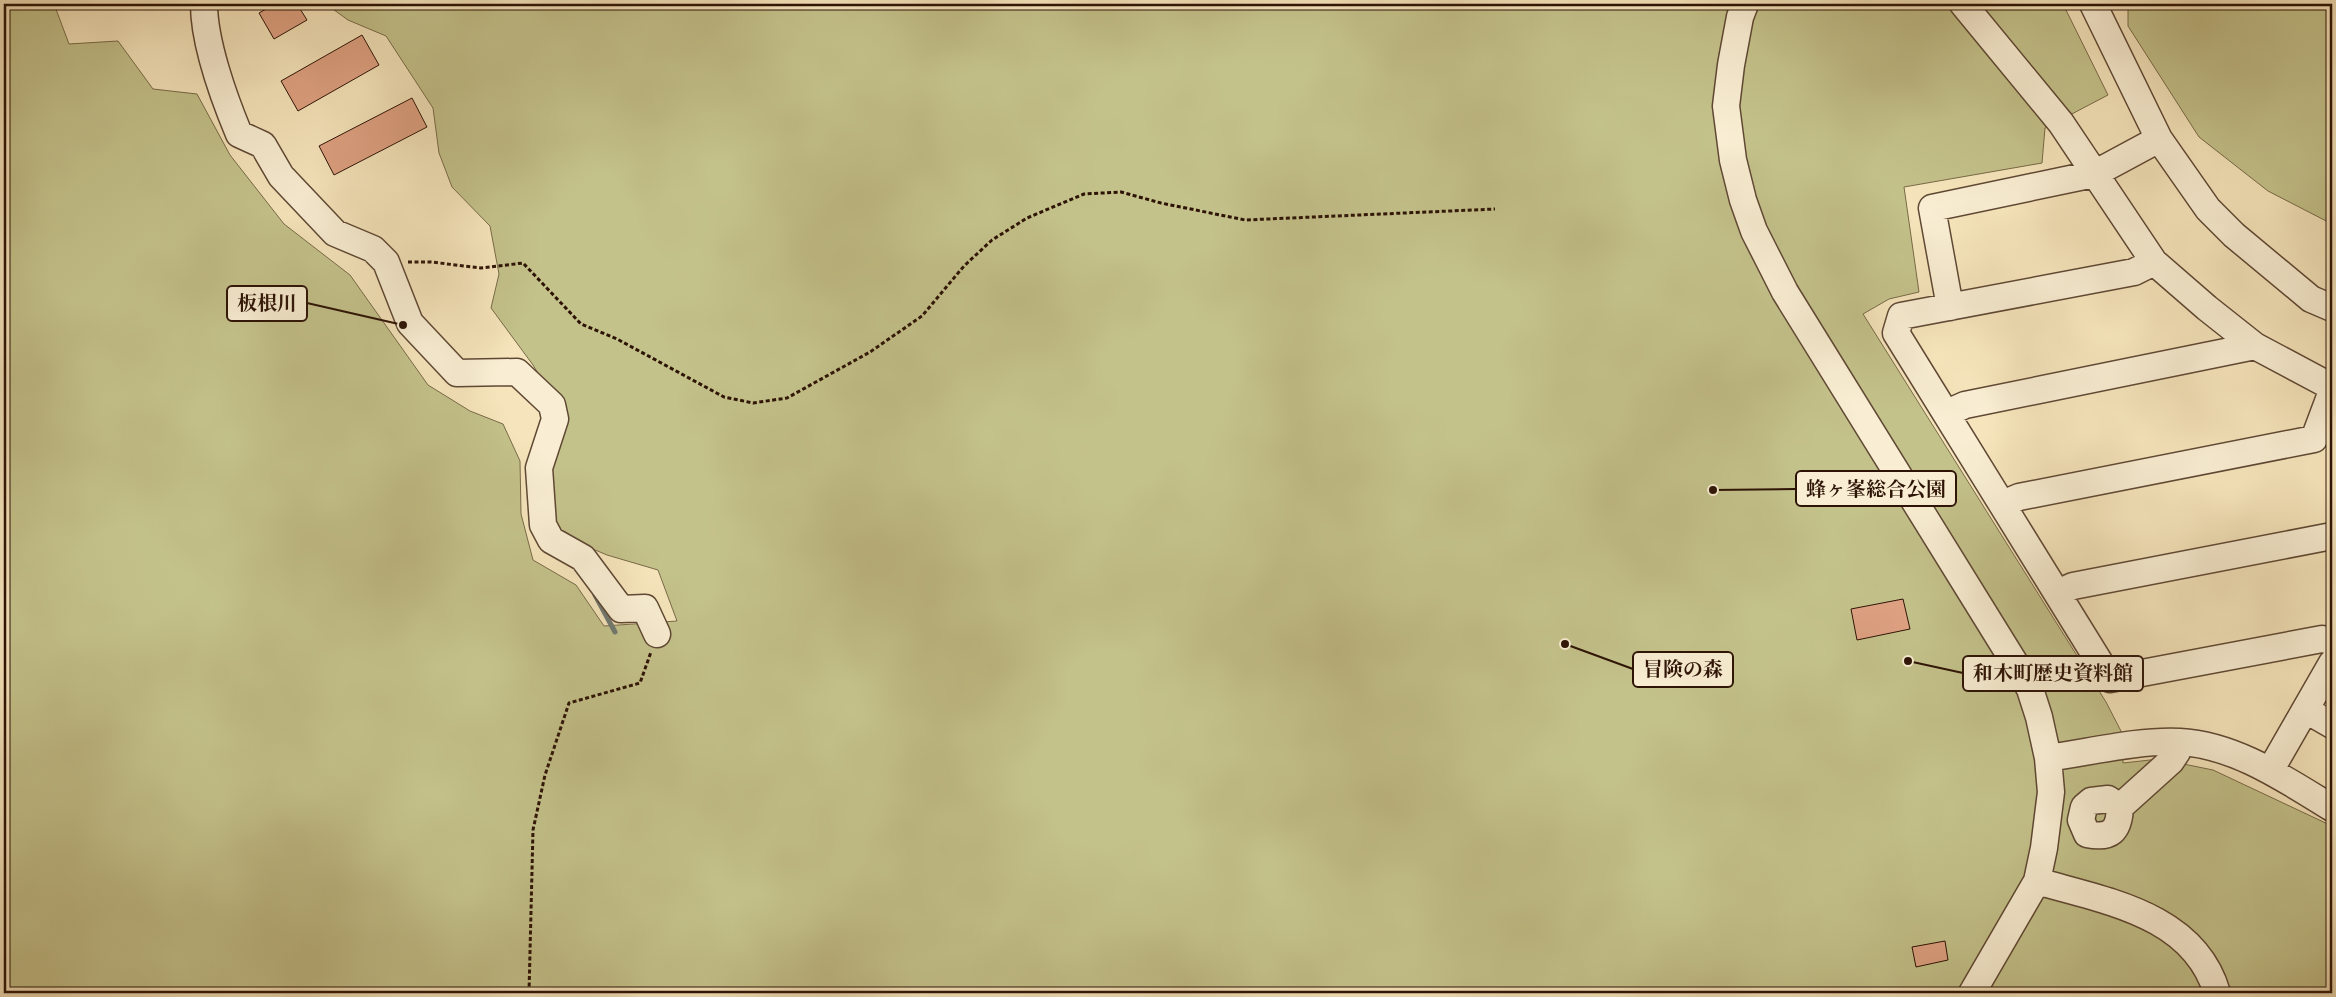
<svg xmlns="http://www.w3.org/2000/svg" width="2336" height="997" font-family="'Old Standard TT','Noto Serif JP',serif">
<rect width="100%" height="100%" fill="#f6e5bc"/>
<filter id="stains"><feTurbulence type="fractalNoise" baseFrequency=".004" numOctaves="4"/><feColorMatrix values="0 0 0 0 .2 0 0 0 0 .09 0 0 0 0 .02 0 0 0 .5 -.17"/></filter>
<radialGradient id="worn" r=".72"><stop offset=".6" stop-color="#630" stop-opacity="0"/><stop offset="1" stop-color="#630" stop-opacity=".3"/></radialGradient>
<path fill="#c4c28b" stroke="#786a48" d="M 4,4 L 54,4 L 69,44 L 118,41 L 153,89 L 197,94 L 230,155 L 284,224 L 350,275 L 428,385 L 470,411 L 503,424 L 520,461 L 521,514 L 533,560 L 576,585 L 604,626 L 677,621 L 658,570 L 607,555 L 562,536 L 549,504 L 543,474 L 563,415 L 533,365 L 491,308 L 499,274 L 490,226 L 452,187 L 439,153 L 433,108 L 386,36 L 348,20 L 326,4 L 2063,4 L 2108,95 L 2045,128 L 2042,163 L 1904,187 L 1919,292 L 1889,299 L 1863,314 L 2106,702 L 2122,733 L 2123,763 L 2159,759 L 2213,770 L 2332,826 L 2332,993 L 4,993 Z
M 2128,4 L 2332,4 L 2332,224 L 2268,191 L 2199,137 L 2128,26 Z"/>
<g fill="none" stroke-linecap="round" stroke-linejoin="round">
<path stroke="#717971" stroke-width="5" d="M 595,595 L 615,632"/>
</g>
<path fill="#dfa283" stroke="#2d1306" d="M 275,4 L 297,4 L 307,20 L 274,39 L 259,13 Z
M 362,35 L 379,65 L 298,111 L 281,81 Z
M 412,98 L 427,127 L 334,175 L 319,146 Z
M 1903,599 L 1910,629 L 1857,640 L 1851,609 Z
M 1945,941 L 1948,960 L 1916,967 L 1912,947 Z"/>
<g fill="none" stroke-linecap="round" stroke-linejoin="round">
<g stroke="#5f4834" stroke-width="29">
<path id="minor" d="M 204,4 C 204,42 224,98 239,134 L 263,145 L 281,176 L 335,233 L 373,249 L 386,262 L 410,323 L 457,373 L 517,372 L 552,405 L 555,419 L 539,468 L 543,525 L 551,540 L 583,558 L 621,609 L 645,608 L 657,634
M 1745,4 L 1740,17 L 1731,65 L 1726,106 L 1733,160 L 1743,200 L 1754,231 L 1785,292 L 2016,665 L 2030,689 L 2039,717 L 2048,758 L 2051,792 L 2044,848 L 2037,881 L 1972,993
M 1963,4 L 2061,123 L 2154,262 L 2207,308 L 2255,346 L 2332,387
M 2093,4 L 2159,139 L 2208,209 L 2234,235 L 2311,299 L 2332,308
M 2154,262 L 2134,272 L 1901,316 L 1896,333 L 2110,679 L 2322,639 L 2332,641
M 1950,307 L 1932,208 L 2094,174 L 2159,139
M 1947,413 L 1965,405 L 2255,346
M 2003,504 L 2019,497 L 2314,439 L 2332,391
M 2058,593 L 2073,586 L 2332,536
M 2306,710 L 2332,725
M 2048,758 C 2091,752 2137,740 2180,742 C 2236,745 2286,780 2332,808
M 2270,771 L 2332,663
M 2108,799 L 2120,807 C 2119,831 2111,839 2087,834 L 2081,820 L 2084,807 L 2091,801 Z
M 2120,807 L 2171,761 L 2177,752 L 2180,742
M 2037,881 C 2105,901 2194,914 2217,993"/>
</g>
<path stroke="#2d1306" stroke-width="3" stroke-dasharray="4 2.5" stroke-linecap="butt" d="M 408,262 L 431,262 L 481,268 L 523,263 L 581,324 L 617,339 L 724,397 L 753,403 L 787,398 L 870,352 L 922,316 L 964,266 L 992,240 L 1027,218 L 1084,194 L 1121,192 L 1161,203 L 1245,220 L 1495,209
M 529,993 L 533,830 L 545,775 L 569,703 L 640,683 L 651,652"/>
<use href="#minor" stroke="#f9eed3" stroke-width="26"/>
</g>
<path fill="none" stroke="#2d1306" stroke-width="2" d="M403 325L307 303M1713 490L1796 489M1565 644L1633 669M1908 661L1963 673"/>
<g fill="#2d1306" stroke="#f9eed3" stroke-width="2">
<circle cx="403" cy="325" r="5"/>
<circle cx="1713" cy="490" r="5"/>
<circle cx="1565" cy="644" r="5"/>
<circle cx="1908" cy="661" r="5"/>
</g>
<g fill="#f9eed3" stroke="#2d1306" stroke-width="2">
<rect x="227" y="286" width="80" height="35" rx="5"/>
<rect x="1796" y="471" width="160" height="35" rx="5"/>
<rect x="1633" y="652" width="100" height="35" rx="5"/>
<rect x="1963" y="656" width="180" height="35" rx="5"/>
</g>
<g font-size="20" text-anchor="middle" font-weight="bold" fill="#2d1306">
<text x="267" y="310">板根川</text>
<text x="1876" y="496">蜂ヶ峯総合公園</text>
<text x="1683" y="676">冒険の森</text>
<text x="2053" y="680">和木町歴史資料館</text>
</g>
<rect width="2336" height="997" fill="none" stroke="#f6e5bc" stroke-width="20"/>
<rect x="5" y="5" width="2326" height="987" fill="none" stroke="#2d1306" stroke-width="2.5"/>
<rect x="10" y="10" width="2316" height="977" fill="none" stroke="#2d1306"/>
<rect width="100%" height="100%" filter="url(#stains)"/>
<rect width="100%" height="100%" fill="url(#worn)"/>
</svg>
